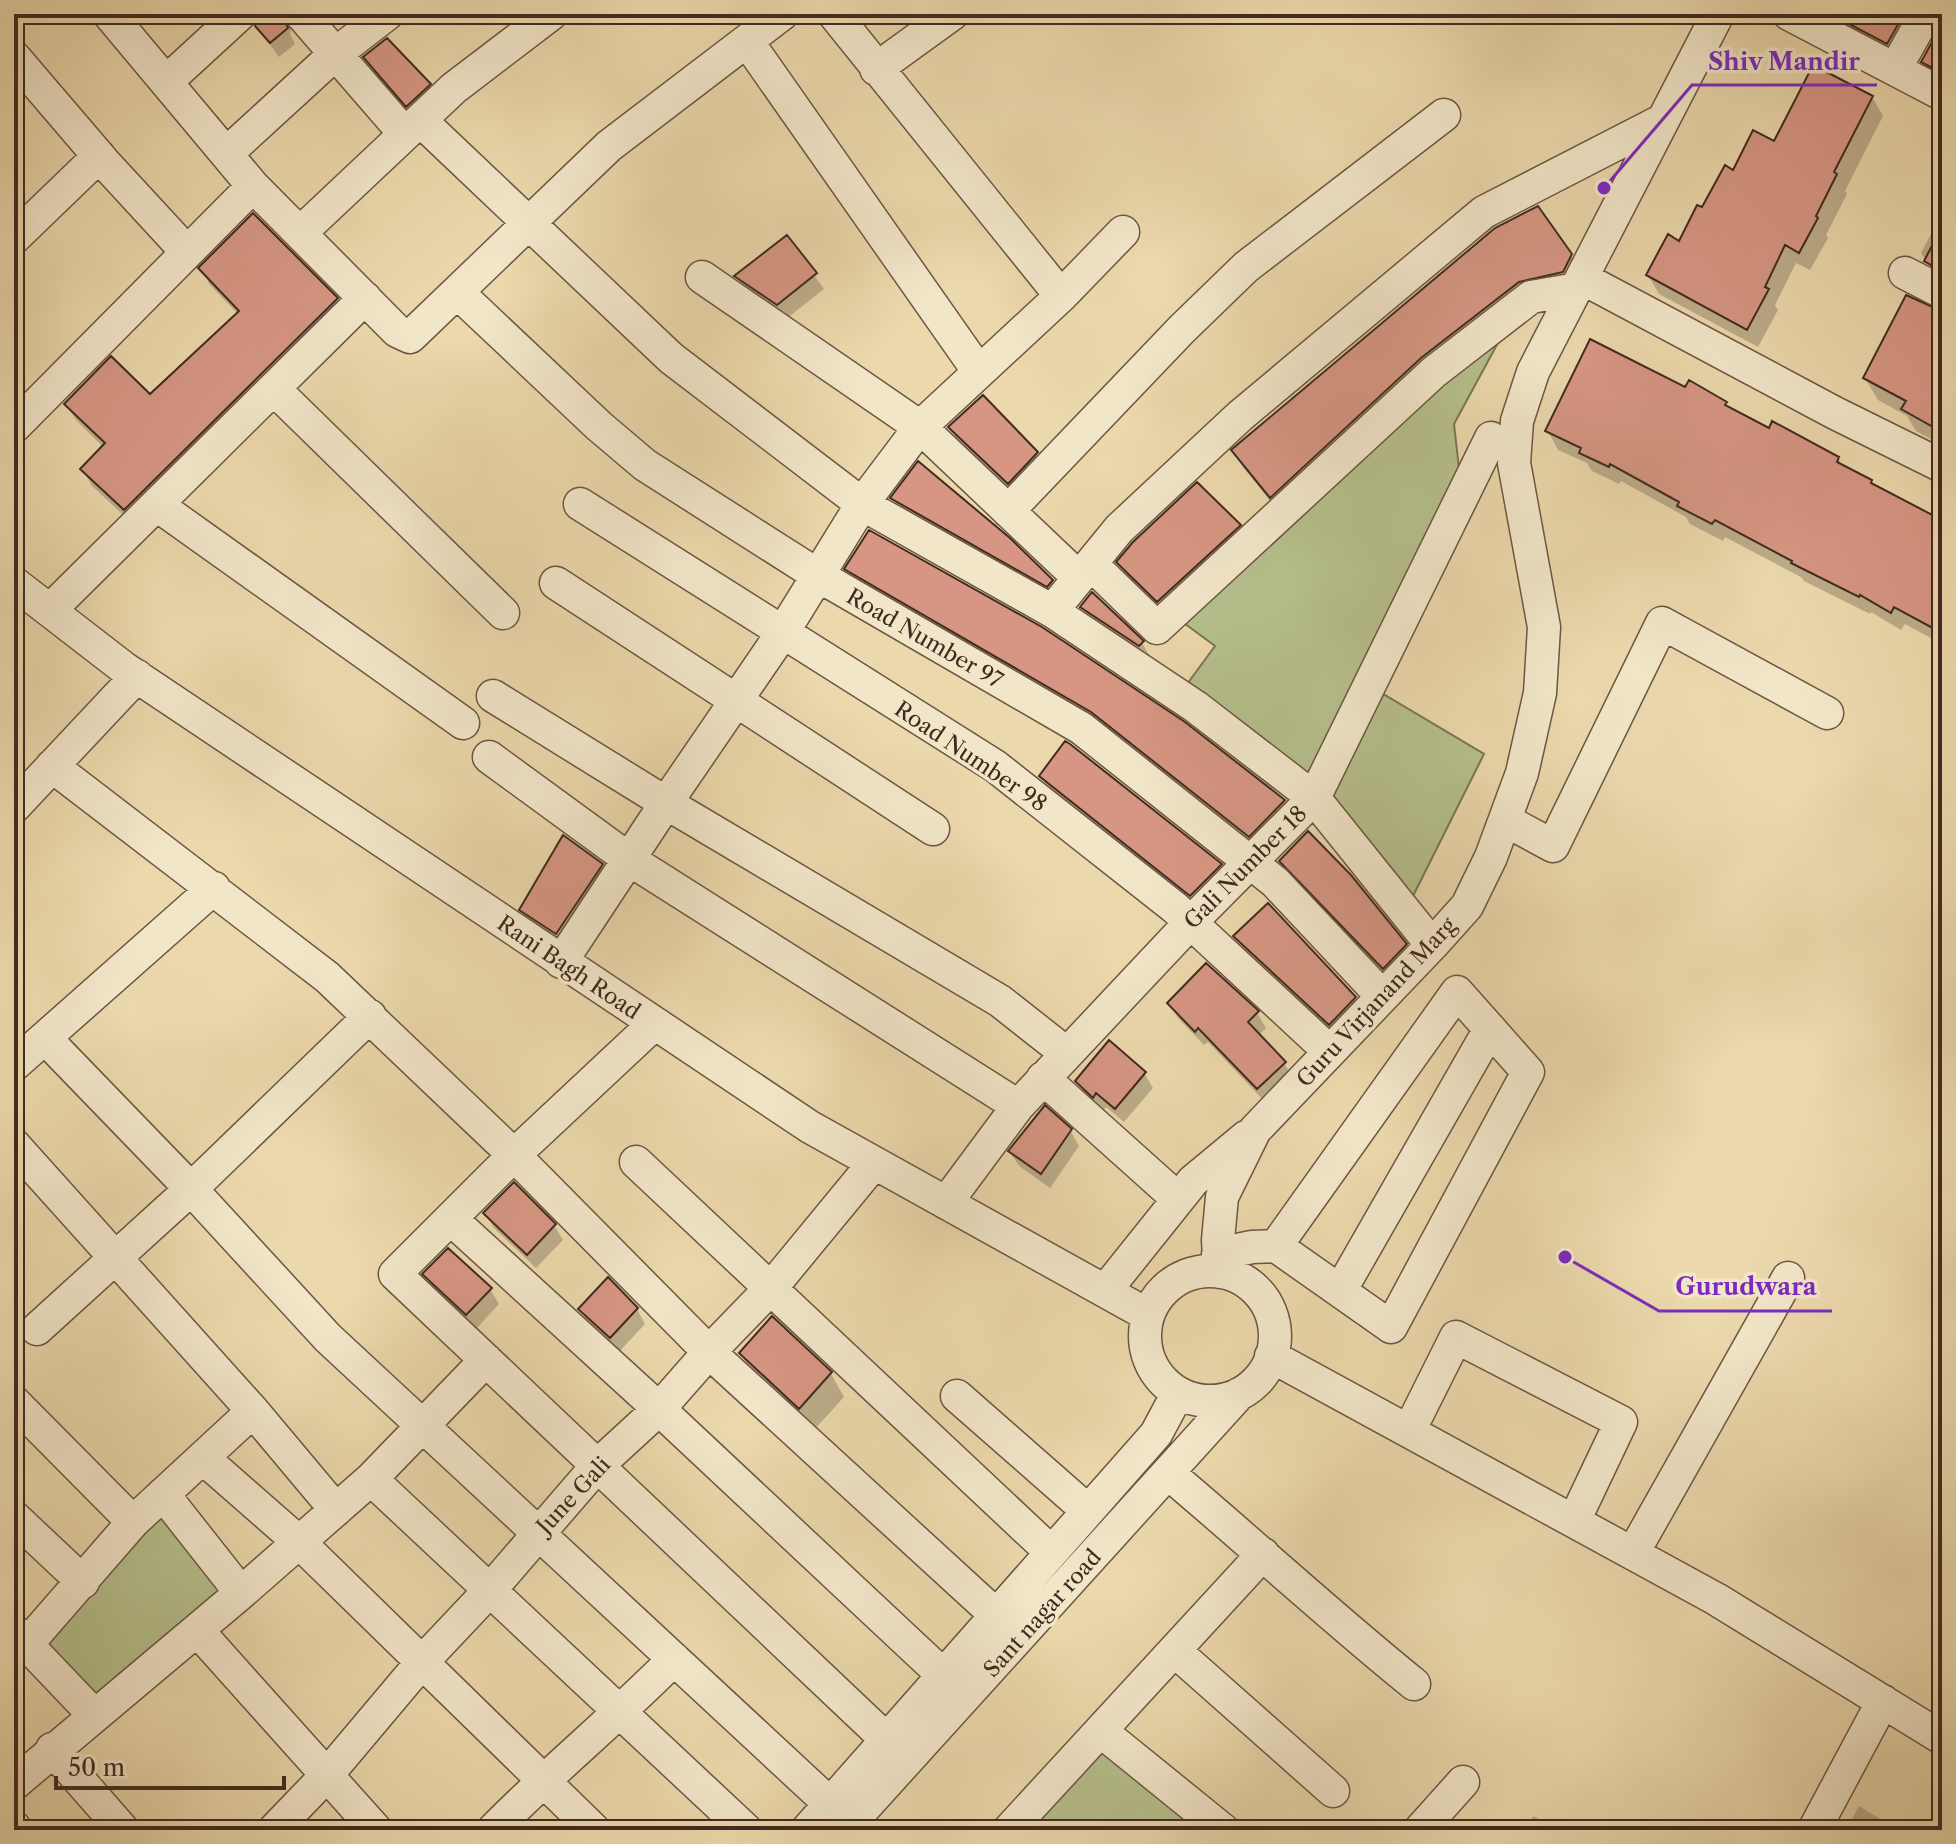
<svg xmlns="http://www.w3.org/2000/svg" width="1956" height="1844" font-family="'Libre Caslon Text',serif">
<rect width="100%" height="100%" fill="#ebd8ac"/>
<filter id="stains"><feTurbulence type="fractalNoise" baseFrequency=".0025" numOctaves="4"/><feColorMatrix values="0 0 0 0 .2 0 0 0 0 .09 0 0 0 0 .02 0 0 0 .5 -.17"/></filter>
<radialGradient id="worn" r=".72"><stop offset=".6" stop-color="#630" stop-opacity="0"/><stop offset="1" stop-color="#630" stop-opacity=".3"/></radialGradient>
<path fill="#b5bf8c" stroke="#7b7556" stroke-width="2" d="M 1513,315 L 1454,424 L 1463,504 L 1370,686 L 1484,754 L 1406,910 L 1185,687 L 1215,646 L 1173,615 Z
M 163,1504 L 233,1594 L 98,1709 L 35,1641 Z
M 1103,1745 L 1200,1830 L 1030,1830 Z"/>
<path fill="#0003" d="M 259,14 L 287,14 L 292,23 L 290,34 L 295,44 L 279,57 L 257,26 Z
M 1806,14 L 1929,14 L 1897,60 Z
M 1942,25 L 1942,83 L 1933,79 L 1923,62 Z
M 366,57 L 429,85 L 438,100 L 416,120 L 374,72 Z
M 1872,97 L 1883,116 L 1845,191 L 1847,194 L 1826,235 L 1828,238 L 1810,270 L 1796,263 L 1775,305 L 1778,310 L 1758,347 L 1659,294 L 1648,275 L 1680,243 L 1733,172 L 1775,144 Z
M 1942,213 L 1942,285 L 1921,253 Z
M 1496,230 L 1571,256 L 1580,272 L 1529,298 L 1280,513 L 1243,467 L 1234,451 Z
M 787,238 L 824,289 L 786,319 L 745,291 L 737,277 Z
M 201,269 L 336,300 L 346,316 L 134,525 L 92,486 L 83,470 L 103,447 L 76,420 L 66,404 L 150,397 L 238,314 L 210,285 Z
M 1942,313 L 1942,445 L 1916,431 L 1907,416 L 1878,400 L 1865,378 Z
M 1686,390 L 1725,403 L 1729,409 L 1769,430 L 1838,458 L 1843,468 L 1871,481 L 1874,486 L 1942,530 L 1942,644 L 1905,624 L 1901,630 L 1871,612 L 1870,614 L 1804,581 L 1801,577 L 1725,537 L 1723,541 L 1690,524 L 1686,517 L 1621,481 L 1619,484 L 1592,471 L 1587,463 L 1558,450 L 1548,431 Z
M 950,428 L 1036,454 L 1049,477 L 1022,506 L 963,450 Z
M 893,498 L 1052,581 L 1060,596 L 1056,601 L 901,513 Z
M 1239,526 L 1250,545 L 1170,620 L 1130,582 L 1119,562 Z
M 847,569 L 1184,724 L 1284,801 L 1295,821 L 1261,856 L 858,589 Z
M 1082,607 L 1142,643 L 1151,658 L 1091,622 Z
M 1041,776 L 1220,865 L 1229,880 L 1199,910 L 1050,791 Z
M 1281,861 L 1405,945 L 1417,966 L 1396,989 L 1293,882 Z
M 602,865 L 615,888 L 570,956 L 535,933 L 522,910 Z
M 1236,937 L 1355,998 L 1363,1013 L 1338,1039 L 1245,952 Z
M 1169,1003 L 1257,1013 L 1266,1028 L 1258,1036 L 1284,1063 L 1293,1078 L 1266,1103 L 1208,1042 L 1204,1045 L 1178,1018 Z
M 1144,1073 L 1153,1088 L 1124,1122 L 1106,1107 L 1103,1111 L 1086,1096 L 1077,1081 Z
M 1070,1130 L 1079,1146 L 1050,1188 L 1019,1166 L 1010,1152 Z
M 485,1213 L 554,1225 L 563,1240 L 536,1268 L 494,1228 Z
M 425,1274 L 490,1289 L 499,1304 L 476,1329 L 433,1289 Z
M 637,1309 L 645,1324 L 619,1352 L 589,1325 L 581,1310 Z
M 741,1354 L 831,1374 L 844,1397 L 813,1431 L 754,1377 Z
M 1859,1806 L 1898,1830 L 1846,1830 Z
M 1533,1816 L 1561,1830 L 1526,1830 Z"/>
<path fill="#d69683" stroke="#412b20" stroke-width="2" d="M 258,14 L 282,14 L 288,28 L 270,43 L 255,26 Z
M 1830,14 L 1904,14 L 1887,44 Z
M 1942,24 L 1942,73 L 1921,62 Z
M 387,38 L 431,84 L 406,107 L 363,57 Z
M 1813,65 L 1873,96 L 1834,172 L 1837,174 L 1816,216 L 1818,218 L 1799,253 L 1785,245 L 1765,287 L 1769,289 L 1747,330 L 1646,275 L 1668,234 L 1679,241 L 1697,205 L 1702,207 L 1725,165 L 1733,170 L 1753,130 L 1774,141 Z
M 1538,206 L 1572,254 L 1563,272 L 1519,282 L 1421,358 L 1270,498 L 1231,450 L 1495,228 Z
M 253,213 L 338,298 L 124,510 L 80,469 L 105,443 L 64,404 L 111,356 L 150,394 L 239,311 L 198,268 Z
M 1942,227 L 1942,271 L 1924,261 Z
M 787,235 L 817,273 L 777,305 L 734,276 Z
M 1906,295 L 1942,311 L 1942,432 L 1901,409 L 1906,401 L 1863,378 Z
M 1590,339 L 1685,387 L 1689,380 L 1727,402 L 1725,405 L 1769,428 L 1772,421 L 1839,457 L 1837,462 L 1872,480 L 1871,483 L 1942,520 L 1942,633 L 1894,607 L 1891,613 L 1860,595 L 1859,597 L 1791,563 L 1792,561 L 1715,520 L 1712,524 L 1677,506 L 1679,502 L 1610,464 L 1609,467 L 1579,453 L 1581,448 L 1545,431 Z
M 983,395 L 1038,452 L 1008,484 L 948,427 Z
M 918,461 L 1010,538 L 1053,580 L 1047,587 L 890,498 Z
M 1197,482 L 1241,525 L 1157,602 L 1116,562 L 1133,542 Z
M 869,530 L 1042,627 L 1185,722 L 1285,800 L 1249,837 L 1091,712 L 844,569 Z
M 1092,592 L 1144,641 L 1139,646 L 1080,607 Z
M 1065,741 L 1070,744 L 1222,864 L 1190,896 L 1039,776 Z
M 1308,831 L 1351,875 L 1407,944 L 1383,969 L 1279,861 Z
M 563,835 L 603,864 L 556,934 L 519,910 Z
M 1268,903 L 1356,997 L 1329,1025 L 1233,936 Z
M 1206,963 L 1259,1011 L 1248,1022 L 1286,1062 L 1257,1089 L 1198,1028 L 1195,1032 L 1167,1003 Z
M 1109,1040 L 1146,1072 L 1115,1109 L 1096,1093 L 1093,1098 L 1075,1081 Z
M 1045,1105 L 1072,1129 L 1041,1174 L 1008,1151 Z
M 514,1182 L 556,1224 L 527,1255 L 483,1213 Z
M 448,1248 L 492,1288 L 466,1315 L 422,1274 Z
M 608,1277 L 638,1308 L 610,1338 L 578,1309 Z
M 772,1316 L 832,1372 L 799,1409 L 739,1353 Z"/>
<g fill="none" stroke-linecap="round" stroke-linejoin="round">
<g stroke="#6c5643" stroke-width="35">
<path id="minor" d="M 109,14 L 253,186 L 397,331 L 410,337 L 609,146 L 782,14
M 301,14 L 405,134
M 834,14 L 1061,296
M 1789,14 L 1942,94
M 747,41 L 979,372
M 14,57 L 103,161 L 187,252
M 876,69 L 952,14
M 1895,69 L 1926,14
M 166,82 L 240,14
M 420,120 L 671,358 L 862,504 L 1052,611 L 1196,707 L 1314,798 L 1432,945
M 226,154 L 334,55 L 387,14
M 300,233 L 454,88 L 551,14
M 14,238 L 99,156
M 1905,273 L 1942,292
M 702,277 L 920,427 L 1079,578
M 1582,278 L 1835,413 L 1942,466
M 457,292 L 599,426 L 645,465 L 819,576 L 1081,728 L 1275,882 L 1382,996
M 274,389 L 503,613
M 14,427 L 253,186
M 580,504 L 995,766 L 1174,907 L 1329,1051
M 157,505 L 463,723
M 1008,511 L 1182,329 L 1246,267 L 1444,115
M 1091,564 L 1157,628 L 1434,372 L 1531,297 L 1577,289
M 14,583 L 124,668 L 810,1127 L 1148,1315
M 556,583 L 933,829
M 50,610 L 365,298
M 1052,611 L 1119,529 L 1240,416 L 1484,212 L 1663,120
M 493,696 L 666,803 L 1000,1001 L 1066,1053
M 489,757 L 630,860 L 1018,1106
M 52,766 L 327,977 L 514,1155 L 709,1352 L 996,1615
M 14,807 L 137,676
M 1505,820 L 1553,846 L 1662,623 L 1827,713
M 561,962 L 666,803 L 783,632 L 862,504 L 920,427 L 1061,296 L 1123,232
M 1457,992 L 1528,1072 L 1391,1327 L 1276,1246 Z
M 654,1024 L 514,1155 L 395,1274 L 887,1740
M 45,1038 L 191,1189 L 328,1338 L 830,1804
M 14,1065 L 214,888
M 1043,1078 L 1178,1199
M 14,1145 L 253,1411 L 336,1510
M 636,1162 L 1051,1552
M 946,1203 L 1018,1106 L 1191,922 L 1314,798 L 1491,438
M 451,1219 L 659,1409 L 943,1675
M 1218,1254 L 1252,1247 L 1276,1246
M1145 1336a65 65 0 1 1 130 0a65 65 0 1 1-130 0Z
M 1220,1272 L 1218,1240 L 1222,1197 L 1255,1130 L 1432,945 L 1467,906 L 1491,857 L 1522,773 L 1540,693 L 1544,627 L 1514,463 L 1517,421 L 1533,372 L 1718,14
M 1105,1291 L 1193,1181 L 1246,1137
M 1340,1291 L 1490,1029
M 37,1329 L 191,1189 L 370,1016
M 1271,1356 L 1716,1599 L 1942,1738
M 957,1396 L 1088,1511
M 14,1402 L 133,1522
M 1409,1431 L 1456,1337 L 1621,1422 L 1574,1521
M 203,1458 L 300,1543 L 594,1830
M 1168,1473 C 1251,1543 1330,1616 1414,1684
M 371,1479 L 746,1830
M 163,1494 L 241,1593
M 14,1517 L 83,1582
M 1633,1553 L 1788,1278
M 197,1630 L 376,1830
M 14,1631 L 94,1715
M 27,1644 L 133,1522 L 253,1411
M 1175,1651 L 1333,1791
M 1102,1732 L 1223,1830
M 52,1749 L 123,1830
M 14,1784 L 241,1593 L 371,1479 L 486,1360
M 14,1827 L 16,1830
M 274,1830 L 326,1776 L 422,1662 L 490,1590 L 597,1466 L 659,1409 L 709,1352 L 771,1288 L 874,1163
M 493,1830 C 551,1771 616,1718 674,1659
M 807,1830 L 1156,1434 L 1178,1393
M 844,1830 L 1239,1394
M 1009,1830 L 1263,1554
M 1420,1830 L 1463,1782
M 1814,1830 L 1883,1701"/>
</g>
<use href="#minor" stroke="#f2e6c9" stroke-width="32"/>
</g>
<g text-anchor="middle" stroke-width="7" stroke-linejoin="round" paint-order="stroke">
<g font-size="22" fill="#412b20" stroke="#f2e6c9">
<text transform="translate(925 638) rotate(30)" y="8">Road Number 97</text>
<text transform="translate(971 756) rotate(34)" y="8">Road Number 98</text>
<text transform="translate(1245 867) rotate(-45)" y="8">Gali Number 18</text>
<text transform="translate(569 967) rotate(34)" y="8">Rani Bagh Road</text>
<text transform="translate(1376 1002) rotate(-47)" y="8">Guru Virjanand Marg</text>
<text transform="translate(573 1495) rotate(-47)" y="8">June Gali</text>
<text transform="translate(1042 1613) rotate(-48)" y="8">Sant nagar road</text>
</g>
</g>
<path fill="none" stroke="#7b2cbf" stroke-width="3" d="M1604 188L1692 85H1877M1565 1257L1659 1311H1832"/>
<g fill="#7b2cbf" stroke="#f2e6c9" stroke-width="3">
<circle cx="1604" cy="188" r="8"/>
<circle cx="1565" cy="1257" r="8"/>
</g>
<g font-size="24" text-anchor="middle" font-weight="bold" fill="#7b2cbf" stroke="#f2e6c9" stroke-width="7" stroke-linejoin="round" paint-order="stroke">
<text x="1784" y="70">Shiv Mandir</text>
<text x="1746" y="1295">Gurudwara</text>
</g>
<rect width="1956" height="1844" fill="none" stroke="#ebd8ac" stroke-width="48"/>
<rect x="16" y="16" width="1924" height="1812" fill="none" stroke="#412b20" stroke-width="4"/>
<rect x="24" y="24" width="1908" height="1796" fill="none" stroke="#412b20" stroke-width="2"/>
<path d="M56 1776v12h228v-12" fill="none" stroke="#412b20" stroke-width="4"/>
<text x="68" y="1776" font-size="24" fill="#412b20" stroke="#f2e6c9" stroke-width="6" paint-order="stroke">50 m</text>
<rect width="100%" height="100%" filter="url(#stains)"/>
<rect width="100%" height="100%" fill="url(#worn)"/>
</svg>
